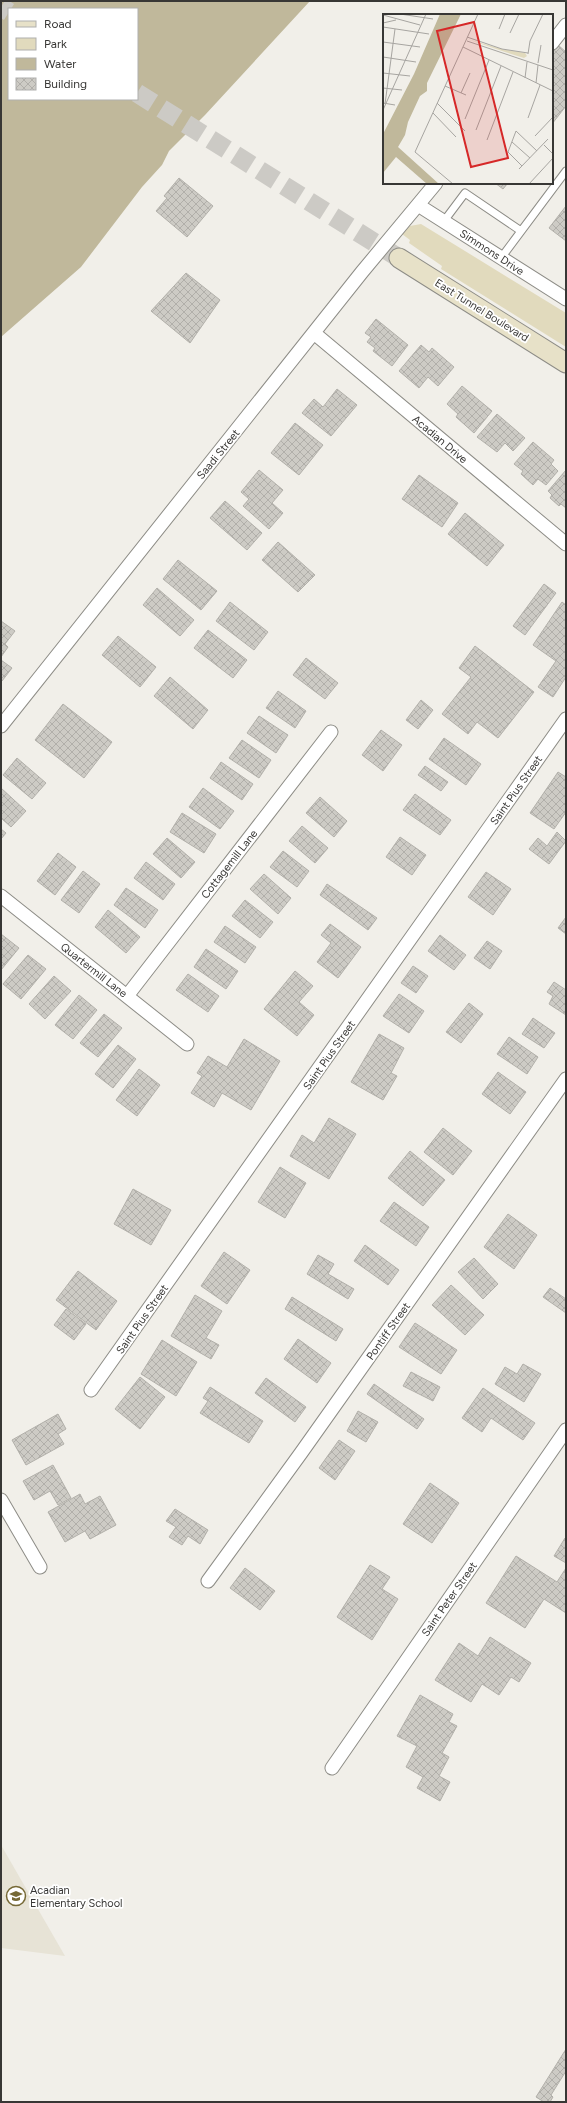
<svg xmlns="http://www.w3.org/2000/svg" width="567" height="2103" font-family="Figtree,sans-serif">
<defs>
<pattern id="building-cross-hatch" width="8" height="8" patternUnits="userSpaceOnUse"><rect width="8" height="8" fill="#cdcbc5"/><path d="M0 0l8 8M0 8l8-8" fill="none" stroke="#b1afaa"/></pattern>
</defs>
<rect width="100%" height="100%" fill="#f1efe9"/>
<path fill="#e7e3d6" d="M 1,1845 L 65,1956 L 1,1948 Z"/>
<path fill="#e1dabd" d="M 421,224 L 566,313 L 566,347 L 441,269 L 442,266 L 409,243 L 410,240 L 402,234 L 410,226 Z"/>
<path fill="#c0b89b" fill-rule="evenodd" d="M 1,1 L 310,1 L 205,115 L 169,151 L 162,165 L 142,187 L 81,267 L 1,337 ZM 9,9 L 137,9 L 137,99 L 9,99 Z"/>
<path fill="url(#building-cross-hatch)" stroke="#b2b0aa" d="M 558,45 L 566,52 L 566,106 L 552,124 L 552,53 Z
M 179,178 L 213,206 L 187,237 L 156,211 L 167,198 L 164,196 Z
M 495,183 L 508,183 L 503,189 Z
M 566,206 L 566,241 L 549,228 Z
M 186,273 L 220,300 L 190,343 L 151,311 Z
M 376,319 L 408,345 L 392,366 L 373,351 L 375,348 L 367,342 L 371,337 L 365,333 Z
M 421,345 L 429,352 L 432,348 L 454,367 L 438,386 L 428,377 L 419,388 L 399,371 Z
M 462,386 L 492,411 L 474,433 L 456,417 L 458,414 L 447,404 Z
M 337,389 L 357,405 L 331,436 L 302,413 L 314,399 L 323,407 Z
M 497,414 L 525,438 L 513,451 L 505,443 L 497,452 L 477,437 Z
M 295,423 L 323,445 L 299,475 L 271,453 Z
M 533,442 L 554,460 L 551,464 L 558,471 L 546,485 L 538,479 L 533,485 L 521,474 L 523,471 L 514,464 Z
M 259,470 L 283,490 L 272,503 L 283,513 L 269,529 L 243,506 L 249,499 L 241,492 Z
M 566,470 L 566,508 L 561,504 L 559,506 L 550,498 L 552,495 L 548,491 Z
M 419,475 L 458,503 L 442,527 L 402,499 Z
M 225,501 L 262,533 L 247,550 L 210,518 Z
M 465,513 L 504,545 L 487,566 L 448,534 Z
M 278,542 L 315,575 L 298,592 L 262,560 Z
M 178,560 L 217,591 L 201,610 L 163,579 Z
M 544,584 L 556,593 L 525,635 L 513,626 Z
M 157,588 L 194,620 L 180,636 L 143,605 Z
M 230,602 L 268,632 L 254,650 L 216,621 Z
M 562,602 L 566,605 L 566,677 L 553,697 L 538,687 L 556,661 L 533,645 Z
M 1,621 L 15,631 L 5,644 L 8,647 L 1,657 Z
M 208,630 L 247,660 L 233,678 L 194,648 Z
M 118,636 L 156,667 L 140,687 L 102,655 Z
M 475,646 L 534,692 L 498,738 L 477,722 L 468,734 L 442,714 L 471,677 L 459,668 Z
M 306,658 L 338,683 L 325,699 L 293,675 Z
M 1,660 L 12,668 L 2,681 L 1,680 Z
M 170,677 L 208,710 L 193,729 L 154,696 Z
M 278,691 L 306,711 L 295,728 L 266,708 Z
M 421,700 L 433,710 L 418,729 L 406,720 Z
M 63,704 L 112,742 L 84,778 L 35,740 Z
M 259,716 L 288,735 L 276,753 L 247,733 Z
M 381,730 L 402,745 L 383,771 L 362,755 Z
M 444,738 L 481,764 L 466,785 L 429,759 Z
M 242,740 L 271,760 L 259,778 L 229,758 Z
M 17,758 L 46,783 L 32,799 L 3,775 Z
M 221,762 L 253,784 L 242,800 L 210,778 Z
M 425,766 L 448,782 L 441,791 L 418,775 Z
M 558,772 L 566,777 L 566,812 L 554,829 L 530,813 Z
M 1,788 L 26,811 L 11,827 L 1,818 Z
M 203,788 L 234,811 L 220,829 L 189,807 Z
M 415,794 L 451,820 L 440,835 L 403,810 Z
M 320,797 L 347,821 L 334,837 L 306,813 Z
M 182,813 L 216,834 L 204,853 L 170,832 Z
M 302,826 L 328,848 L 315,863 L 289,841 Z
M 1,829 L 6,833 L 1,839 Z
M 557,832 L 566,841 L 549,864 L 529,849 L 538,838 L 547,846 Z
M 400,837 L 426,855 L 412,875 L 386,857 Z
M 167,838 L 195,862 L 181,878 L 153,854 Z
M 283,851 L 309,871 L 297,887 L 270,867 Z
M 58,853 L 76,867 L 55,895 L 37,881 Z
M 146,862 L 175,884 L 163,900 L 134,878 Z
M 83,871 L 100,884 L 79,913 L 61,900 Z
M 486,872 L 511,889 L 493,915 L 468,897 Z
M 264,874 L 291,898 L 278,914 L 250,889 Z
M 327,884 L 377,918 L 368,930 L 320,895 Z
M 126,888 L 158,910 L 145,928 L 114,905 Z
M 245,900 L 273,922 L 260,938 L 232,916 Z
M 108,910 L 140,937 L 126,953 L 95,927 Z
M 566,917 L 566,934 L 558,928 Z
M 330,924 L 361,947 L 338,978 L 317,962 L 331,943 L 321,935 Z
M 225,926 L 256,947 L 245,963 L 214,942 Z
M 1,934 L 19,948 L 1,970 Z
M 440,935 L 466,955 L 454,970 L 428,951 Z
M 487,941 L 502,951 L 490,969 L 474,958 Z
M 206,949 L 238,971 L 226,989 L 194,967 Z
M 28,955 L 46,969 L 21,999 L 3,984 Z
M 413,966 L 428,976 L 416,993 L 401,983 Z
M 295,971 L 313,986 L 299,1002 L 314,1015 L 297,1036 L 264,1009 Z
M 188,974 L 219,996 L 208,1012 L 176,990 Z
M 54,976 L 71,991 L 45,1019 L 29,1004 Z
M 554,982 L 566,990 L 566,1015 L 549,1004 L 553,996 L 547,992 Z
M 399,994 L 424,1011 L 409,1033 L 383,1016 Z
M 79,995 L 97,1010 L 73,1039 L 55,1025 Z
M 469,1003 L 483,1014 L 461,1043 L 446,1032 Z
M 104,1014 L 122,1028 L 98,1057 L 80,1043 Z
M 533,1018 L 555,1033 L 544,1048 L 522,1034 Z
M 379,1034 L 404,1048 L 391,1073 L 397,1076 L 383,1100 L 351,1082 Z
M 509,1037 L 538,1057 L 527,1074 L 497,1054 Z
M 244,1039 L 280,1061 L 251,1110 L 222,1093 L 214,1107 L 191,1093 L 202,1076 L 197,1073 L 208,1056 L 227,1067 Z
M 118,1045 L 136,1059 L 113,1088 L 95,1074 Z
M 139,1069 L 160,1085 L 137,1116 L 116,1100 Z
M 498,1072 L 526,1092 L 510,1114 L 482,1094 Z
M 329,1118 L 356,1134 L 329,1179 L 290,1156 L 302,1135 L 314,1143 Z
M 443,1128 L 472,1151 L 453,1175 L 424,1152 Z
M 410,1151 L 445,1180 L 423,1206 L 388,1178 Z
M 280,1167 L 306,1183 L 285,1218 L 258,1202 Z
M 133,1189 L 171,1210 L 151,1245 L 114,1224 Z
M 394,1202 L 429,1227 L 416,1246 L 380,1221 Z
M 508,1214 L 537,1235 L 514,1269 L 484,1247 Z
M 365,1245 L 399,1270 L 388,1285 L 354,1261 Z
M 224,1252 L 250,1270 L 227,1304 L 201,1286 Z
M 318,1255 L 334,1264 L 328,1274 L 354,1289 L 348,1299 L 307,1274 Z
M 474,1258 L 498,1284 L 483,1299 L 458,1272 Z
M 78,1271 L 117,1301 L 96,1330 L 56,1300 Z
M 451,1285 L 484,1315 L 465,1335 L 432,1305 Z
M 550,1288 L 566,1299 L 566,1313 L 543,1297 Z
M 195,1295 L 222,1311 L 206,1338 L 219,1345 L 211,1359 L 171,1336 Z
M 292,1297 L 343,1329 L 336,1341 L 285,1309 Z
M 66,1309 L 86,1324 L 74,1340 L 54,1325 Z
M 415,1323 L 457,1350 L 441,1374 L 399,1347 Z
M 298,1339 L 331,1363 L 317,1383 L 284,1359 Z
M 162,1340 L 197,1362 L 176,1396 L 141,1374 Z
M 523,1364 L 541,1374 L 524,1402 L 495,1384 L 505,1367 L 517,1374 Z
M 411,1372 L 440,1387 L 433,1401 L 403,1386 Z
M 140,1377 L 165,1397 L 140,1429 L 115,1409 Z
M 266,1378 L 306,1407 L 295,1422 L 255,1393 Z
M 374,1384 L 424,1419 L 417,1429 L 367,1394 Z
M 210,1387 L 263,1421 L 249,1443 L 200,1413 L 208,1401 L 203,1398 Z
M 483,1388 L 535,1423 L 523,1440 L 491,1418 L 482,1432 L 462,1418 Z
M 358,1411 L 378,1422 L 366,1442 L 347,1431 Z
M 58,1414 L 66,1429 L 58,1434 L 64,1444 L 26,1465 L 12,1440 Z
M 339,1440 L 355,1451 L 335,1480 L 319,1468 Z
M 53,1465 L 71,1498 L 58,1505 L 50,1491 L 34,1500 L 23,1481 Z
M 430,1483 L 459,1503 L 432,1543 L 403,1524 Z
M 80,1494 L 85,1504 L 100,1496 L 116,1525 L 90,1539 L 85,1531 L 65,1542 L 48,1512 Z
M 175,1509 L 208,1530 L 200,1544 L 188,1536 L 182,1545 L 169,1537 L 176,1527 L 166,1521 Z
M 565,1538 L 566,1538 L 566,1563 L 554,1556 Z
M 516,1556 L 557,1582 L 566,1568 L 566,1613 L 544,1599 L 525,1628 L 486,1603 Z
M 370,1565 L 390,1577 L 382,1589 L 398,1599 L 372,1640 L 337,1617 Z
M 245,1568 L 275,1591 L 260,1610 L 230,1588 Z
M 490,1637 L 531,1663 L 519,1682 L 511,1677 L 499,1695 L 482,1684 L 471,1702 L 435,1680 L 459,1643 L 478,1656 Z
M 420,1695 L 453,1714 L 449,1722 L 457,1726 L 442,1753 L 449,1757 L 439,1776 L 450,1782 L 440,1801 L 417,1788 L 423,1777 L 406,1767 L 417,1746 L 397,1736 Z
M 566,2049 L 566,2071 L 551,2095 L 553,2097 L 550,2102 L 544,2102 L 536,2097 Z"/>
<g fill="none" stroke-linecap="round" stroke-linejoin="round">
<path stroke="#cccac5" stroke-width="19" stroke-dasharray="19 10" stroke-linecap="butt" d="M 1,7 L 9,12
M 137,93 L 399,258"/>
<g stroke="#8d8c86" stroke-width="9">
<path id="service" d="M 444,221 L 465,193 L 521,231
M 501,258 L 566,171"/>
</g>
<g stroke="#8d8c86" stroke-width="15">
<path id="minor" d="M 552,43 L 566,25
M 418,205 L 566,299
M 314,333 L 566,544
M 1,726 L 362,272 L 436,183
M 1,896 L 187,1044
M 127,996 L 331,732
M 91,1390 L 566,719
M 1,1500 L 40,1567
M 208,1581 L 301,1453 L 566,1079
M 332,1768 L 566,1430"/>
</g>
<g stroke="#8d8c86" stroke-width="21">
<path id="secondary" d="M 399,258 L 566,363"/>
</g>
<use href="#service" stroke="#fff" stroke-width="7"/>
<use href="#minor" stroke="#fff" stroke-width="13"/>
<use href="#secondary" stroke="#e7e1c8" stroke-width="19"/>
</g>
<defs>
<g id="school-ring" transform="scale(1)"><circle r="9.5" fill="#fff" stroke="#766936" stroke-width="1.5"/><path d="M0-5L7-2L0 1L-7-2ZM-4 1L0 2.5L4 1V4Q0 6-4 4Z" fill="#766936"/></g>
</defs>
<g fill-rule="evenodd">
<use href="#school-ring" x="16" y="1896"/>
</g>
<g text-anchor="middle" stroke-width="3.5" stroke-linejoin="round" paint-order="stroke">
<g font-size="11" fill="#383735" stroke="#fff">
<text transform="translate(492 252) rotate(33)" y="4">Simmons Drive</text>
<text transform="translate(482 310) rotate(32)" y="4">East Tunnel Boulevard</text>
<text transform="translate(440 439) rotate(40)" y="4">Acadian Drive</text>
<text transform="translate(218 454) rotate(-51)" y="4">Saadi Street</text>
<text transform="translate(516 790) rotate(-55)" y="4">Saint Pius Street</text>
<text transform="translate(229 864) rotate(-52)" y="4">Cottagemill Lane</text>
<text transform="translate(94 970) rotate(38)" y="4">Quartermill Lane</text>
<text transform="translate(329 1055) rotate(-55)" y="4">Saint Pius Street</text>
<text transform="translate(142 1319) rotate(-55)" y="4">Saint Pius Street</text>
<text transform="translate(388 1331) rotate(-55)" y="4">Pontiff Street</text>
<text transform="translate(449 1599) rotate(-55)" y="4">Saint Peter Street</text>
</g>
<g font-size="11" fill="#383735" stroke="#fff" text-anchor="start">
<text x="30" y="1894">Acadian<tspan x="30" dy="13">Elementary School</tspan></text>
</g>
</g>
<g transform="translate(383 14)">
<rect width="170" height="170" fill="#f1efe9"/>
<path d="M 84,25 L 119,35 L 142,39 L 144,42 L 141,44 L 122,38 Z" fill="#e1dabd"/>
<path d="M 57,0 L 78,0 L 44,69 L 44,77 L 37,82 L 25,108 L 22,121 L 15,133 L 56,170 L 44,170 L 13,143 L 0,159 L 0,120 L 31,60 Z" fill="#c0b89b"/>
<path fill="none" stroke="#a7a5a1" stroke-width="1" d="M 17,0 L 50,5M 0,1 L 37,11M 0,9 L 13,6M 0,13 L 46,20M 116,15 L 122,0M 127,19 L 136,0M 84,23 L 119,35 L 145,39M 84,27 L 170,56M 0,28 L 37,33M 80,33 L 170,77M 145,40 L 147,27 L 160,0M 0,43 L 33,48M 155,49 L 158,31M 0,59 L 27,62M 142,64 L 144,48M 153,69 L 155,51M 62,72 L 83,81M 0,74 L 19,76M 78,79 L 87,59M 0,89 L 12,91M 54,89 L 82,117M 2,90 L 12,15M 0,96 L 43,0M 50,99 L 73,123M 145,104 L 157,71M 82,105 L 106,46M 93,116 L 118,52M 152,122 L 170,103M 104,126 L 130,58M 129,128 L 147,144M 161,131 L 170,140M 139,152 L 125,138 L 133,117 L 154,137M 136,155 L 165,125M 70,170 L 32,138 L 95,0M 146,170 L 170,144"/>
<path fill="#d62828" fill-opacity="0.15" stroke="#d62828" stroke-width="2" d="M 91,8 L 125,144 L 88,153 L 54,17 Z"/>
<rect width="170" height="170" fill="none" stroke="#383735" stroke-width="2"/>
</g>
<rect width="567" height="2103" fill="none" stroke="#383735" stroke-width="4"/>
<rect x="8" y="8" width="130" height="92" fill="#ffffff" stroke="#afafae"/>
<rect x="16" y="21" width="20" height="6" fill="#e7e1c8" stroke="#afafae"/>
<text x="44" y="28" font-size="12" fill="#383735">Road</text>
<rect x="16" y="38" width="20" height="12" fill="#e1dabd" stroke="#afafae"/>
<text x="44" y="48" font-size="12" fill="#383735">Park</text>
<rect x="16" y="58" width="20" height="12" fill="#c0b89b" stroke="#afafae"/>
<text x="44" y="68" font-size="12" fill="#383735">Water</text>
<rect x="16" y="78" width="20" height="12" fill="url(#building-cross-hatch)" stroke="#afafae"/>
<text x="44" y="88" font-size="12" fill="#383735">Building</text>
</svg>
